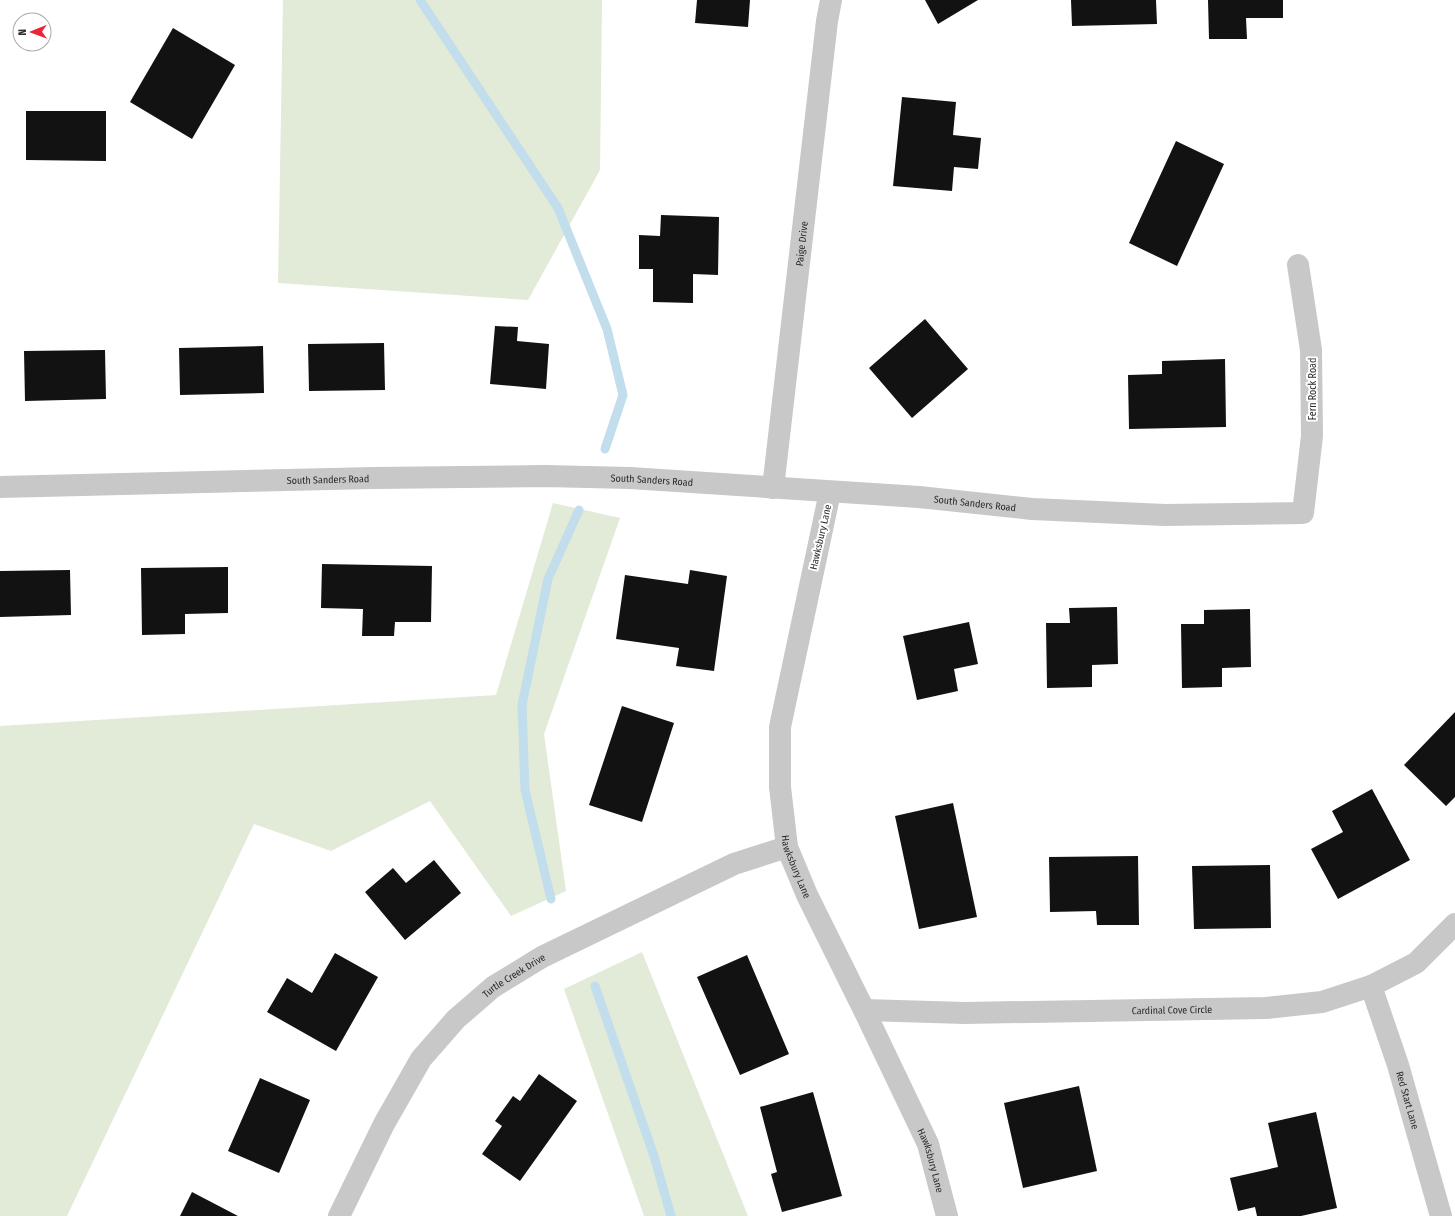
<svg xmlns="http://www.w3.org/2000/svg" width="1455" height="1216" font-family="'Fira Sans Condensed',sans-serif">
<rect width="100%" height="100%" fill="#fff"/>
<path fill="#e2ead8" d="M 283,0 L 602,0 L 600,170 L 528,300 L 278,283 Z
M 553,503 L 620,518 L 544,734 L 566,891 L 511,916 L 430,801 L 331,851 L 254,824 L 67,1216 L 0,1216 L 0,726 L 496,695 Z
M 642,952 L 748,1216 L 644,1216 L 564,989 Z"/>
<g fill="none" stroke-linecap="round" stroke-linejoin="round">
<path stroke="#c2ddec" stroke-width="9" d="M 420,0 L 558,208 L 607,329 L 623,395 L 605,449
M 551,899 L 525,790 L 522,705 L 548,579 L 579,510
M 595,986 L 654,1156 L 671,1216"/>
</g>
<path fill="#121212" d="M 697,0 L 750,0 L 748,27 L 695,23 Z
M 925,0 L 978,0 L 938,24 Z
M 1071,0 L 1156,0 L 1157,24 L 1072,26 Z
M 1208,0 L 1283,0 L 1283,18 L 1246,18 L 1247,39 L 1209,39 Z
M 173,28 L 235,65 L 192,139 L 130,102 Z
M 902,97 L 956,102 L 953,135 L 981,138 L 978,169 L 954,167 L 952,191 L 893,186 Z
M 26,111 L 106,111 L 106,161 L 26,160 Z
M 1176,141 L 1224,164 L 1177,266 L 1129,243 Z
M 661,215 L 719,217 L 718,275 L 693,274 L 693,303 L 653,302 L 653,269 L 639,269 L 639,235 L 660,236 Z
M 925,319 L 968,369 L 912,418 L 869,368 Z
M 495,326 L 518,327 L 517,341 L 549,344 L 546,389 L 490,384 Z
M 384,343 L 385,390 L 309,391 L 308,344 Z
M 263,346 L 264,393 L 180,395 L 179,348 Z
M 105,350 L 106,399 L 25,401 L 24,351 Z
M 1225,359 L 1226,427 L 1129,429 L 1128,375 L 1162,374 L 1162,361 Z
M 322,564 L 432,566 L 431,622 L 395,622 L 394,636 L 362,636 L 363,609 L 321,608 Z
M 228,567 L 228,613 L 185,614 L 185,634 L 142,635 L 141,568 Z
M 70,570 L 71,615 L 0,617 L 0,571 Z
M 690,570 L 727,576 L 714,671 L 676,666 L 679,648 L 616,639 L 625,575 L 688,584 Z
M 1117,607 L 1118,664 L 1092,665 L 1092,687 L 1047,688 L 1046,623 L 1070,623 L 1069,608 Z
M 1250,609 L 1251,667 L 1222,668 L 1222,687 L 1182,688 L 1181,624 L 1204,624 L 1204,610 Z
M 969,622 L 978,664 L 954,669 L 958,691 L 917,700 L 903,636 Z
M 622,706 L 674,723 L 642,822 L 589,805 Z
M 1455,712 L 1455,797 L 1446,806 L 1404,765 Z
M 1372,789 L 1410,860 L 1338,899 L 1311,849 L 1343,832 L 1332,811 Z
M 953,803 L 977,917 L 919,929 L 895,816 Z
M 1138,856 L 1139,925 L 1097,925 L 1096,911 L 1050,912 L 1049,857 Z
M 434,860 L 461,893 L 405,940 L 365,892 L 393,868 L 406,883 Z
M 1270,865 L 1271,928 L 1194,929 L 1192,866 Z
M 335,953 L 378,977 L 336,1051 L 267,1012 L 287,978 L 312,993 Z
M 747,955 L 789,1054 L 740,1075 L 697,977 Z
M 539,1074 L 577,1101 L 520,1181 L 482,1154 L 502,1126 L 495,1121 L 513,1096 L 520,1101 Z
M 260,1078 L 310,1100 L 279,1173 L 228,1151 Z
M 1079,1086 L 1097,1171 L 1023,1188 L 1004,1103 Z
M 813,1092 L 842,1196 L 782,1212 L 771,1174 L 777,1172 L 760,1107 Z
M 1316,1112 L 1337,1208 L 1301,1216 L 1257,1216 L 1255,1207 L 1238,1211 L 1230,1178 L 1278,1167 L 1268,1123 Z
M 192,1192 L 238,1216 L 180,1216 Z"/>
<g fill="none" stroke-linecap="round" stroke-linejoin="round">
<g stroke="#c8c8c8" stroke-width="22">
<path id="s1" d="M 0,487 L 373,478 L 545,476 L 630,478 L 919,497 L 1032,509 L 1165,515 L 1303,513 L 1312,436 L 1311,350 L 1298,265"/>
<path id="s2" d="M 773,488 L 827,21 L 831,0"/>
<path id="s3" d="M 830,492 L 780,727 L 780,787 L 787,847 L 807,895 L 864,1010 L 928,1144 L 947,1216"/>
<path id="s4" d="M 1371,986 L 1398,1065 L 1441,1216"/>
<path id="s5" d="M 864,1010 L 965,1013 L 1266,1008 L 1322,1002 L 1371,986 L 1416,963 L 1455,924"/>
<path id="s6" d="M 339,1216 L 384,1124 L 421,1059 L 456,1019 L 493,987 L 542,957 L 734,864 L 787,847"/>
</g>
</g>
<g text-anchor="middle" stroke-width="4" stroke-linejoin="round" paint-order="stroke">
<g font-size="10" fill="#2b2b2b" stroke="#fff">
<text dy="4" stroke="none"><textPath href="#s2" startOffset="246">Paige Drive</textPath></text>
<text transform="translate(1312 389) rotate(-90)" y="4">Fern Rock Road</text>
<text dy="4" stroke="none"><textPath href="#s1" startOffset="328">South Sanders Road</textPath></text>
<text dy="4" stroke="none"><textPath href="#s1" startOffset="652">South Sanders Road</textPath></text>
<text dy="4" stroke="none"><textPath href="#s1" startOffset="976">South Sanders Road</textPath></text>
<text transform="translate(820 537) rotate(-77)" y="4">Hawksbury Lane</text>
<text dy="4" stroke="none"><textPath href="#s3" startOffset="382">Hawksbury Lane</textPath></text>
<text dy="4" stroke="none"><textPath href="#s6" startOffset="303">Turtle Creek Drive</textPath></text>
<text dy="4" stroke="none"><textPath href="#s5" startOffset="308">Cardinal Cove Circle</textPath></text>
<text dy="4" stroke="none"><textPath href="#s4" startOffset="120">Red Start Lane</textPath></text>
<text dy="4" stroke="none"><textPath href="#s3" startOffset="706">Hawksbury Lane</textPath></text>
</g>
</g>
<g transform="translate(32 32) rotate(269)"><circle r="19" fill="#ffffff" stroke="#aaaaaa"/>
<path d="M0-3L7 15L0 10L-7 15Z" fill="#ec2437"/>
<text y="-6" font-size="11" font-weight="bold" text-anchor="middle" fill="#2b2b2b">N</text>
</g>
</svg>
